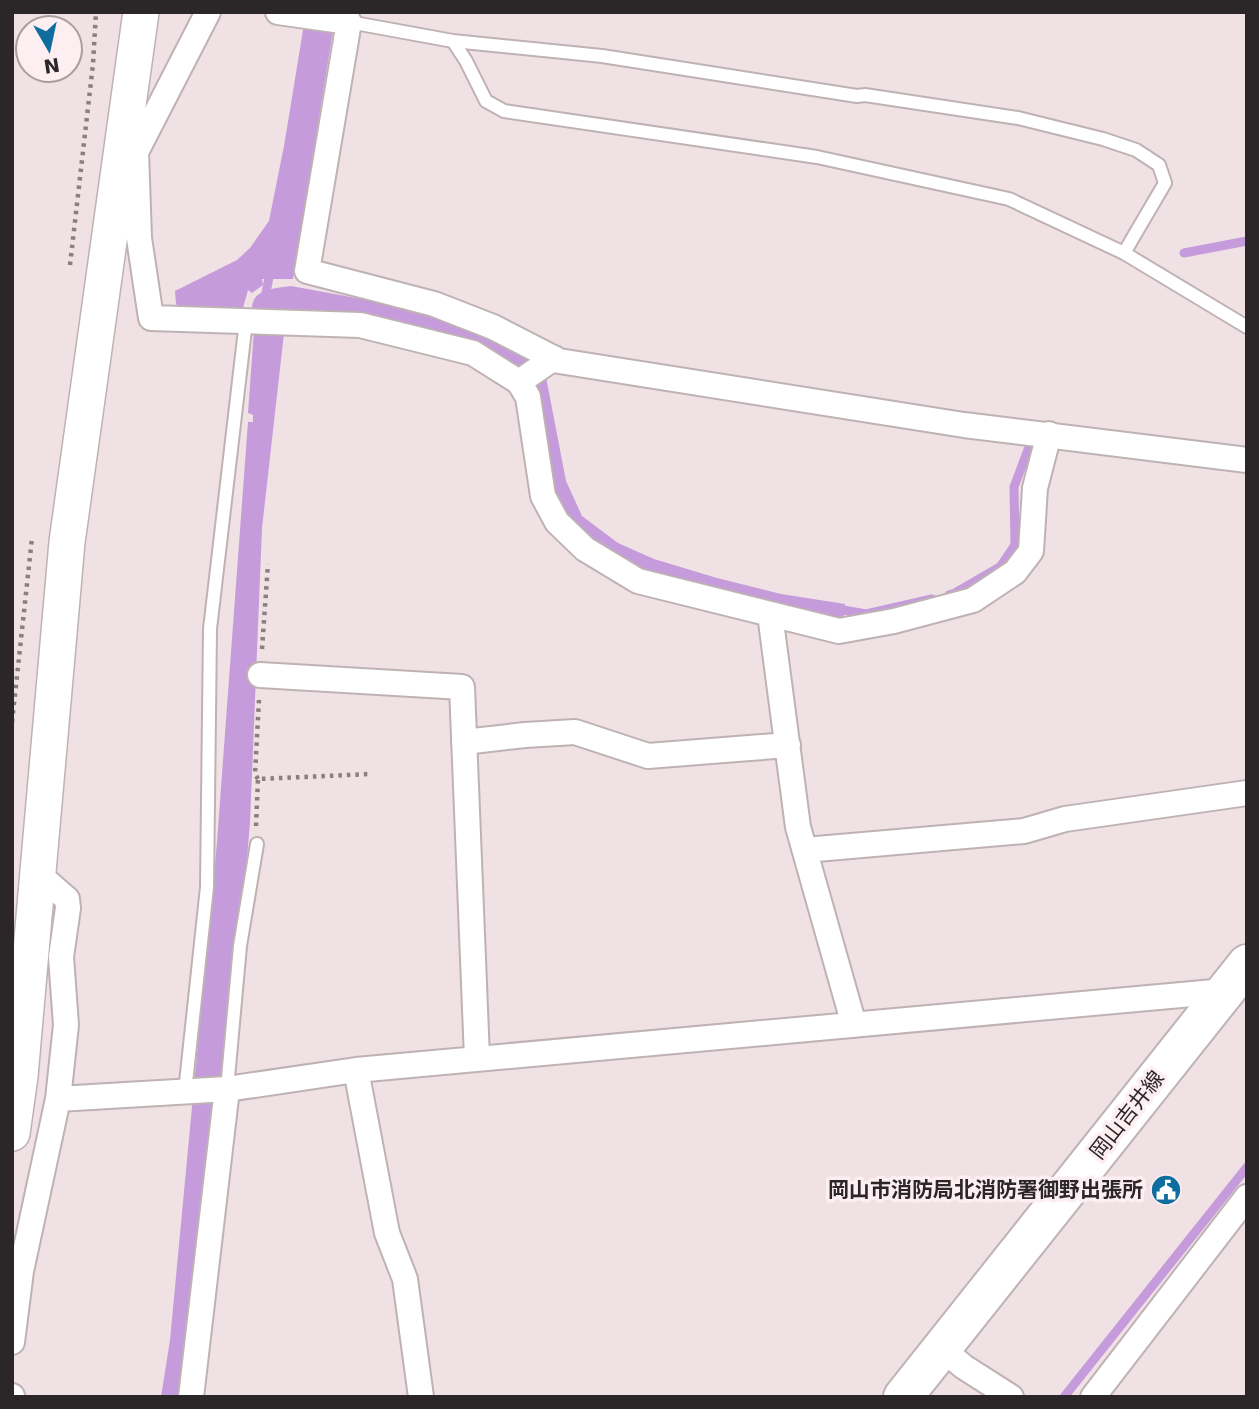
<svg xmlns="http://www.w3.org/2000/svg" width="1259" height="1409" font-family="'DejaVu Sans','Noto Sans JP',sans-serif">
<rect width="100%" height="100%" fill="#efe1e4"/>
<path fill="#c59bdb" d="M 306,12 L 336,12 L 293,279 L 262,279 L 263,285 L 252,293 L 248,290 L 241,315 L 182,310 L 176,304 L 175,291 L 237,260 L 250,248 L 269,221 L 284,146 Z
M 291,286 L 378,302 L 446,318 L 519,352 L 546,377 L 566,481 L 582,516 L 618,543 L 654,559 L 717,578 L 781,594 L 845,604 L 843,623 L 726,595 L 726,589 L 716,587 L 714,592 L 650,578 L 561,520 L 531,390 L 416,328 L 284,333 L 262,528 L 250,822 L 245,883 L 229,985 L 224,1065 L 182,1397 L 161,1397 L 170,1340 L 217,842 L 248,422 L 253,422 L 253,415 L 248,413 L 254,330 C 246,293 258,290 291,286 Z"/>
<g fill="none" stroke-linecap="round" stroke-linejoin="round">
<path stroke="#c59bdb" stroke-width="9" d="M 1184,253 L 1247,241
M 265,298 L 271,267
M 949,595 L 955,593 L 1000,567 L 1015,545 L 1014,487 L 1029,447
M 832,608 L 866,614 L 932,599
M 1064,1397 L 1247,1167"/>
<g stroke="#bfb2b4" stroke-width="16">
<path id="lane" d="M 349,18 L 349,22 L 453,41 L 466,61 L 486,101 L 504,111 L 817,157 L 1009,199 L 1124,253 L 1247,327
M 453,41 L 602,56 L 857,96 L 865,95 L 1018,118 L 1103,139 L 1136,150 L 1159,165 L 1165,183 L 1124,253
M 227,1089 L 240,946 L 257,844
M 185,1092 L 207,887 L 210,629 L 246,321"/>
</g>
<g stroke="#bfb2b4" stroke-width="28">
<path id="street" d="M 208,12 L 136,152 L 139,238 L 151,318 L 360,325 L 473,353 L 519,382 L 554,358
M 278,12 L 349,22 L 307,271 L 434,304 L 493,327 L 559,361 L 964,425 L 1247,460
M 519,382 L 528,397 L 543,496 L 557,522 L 585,549 L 638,581 L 839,631 L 894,621 L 973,600 L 1015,572 L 1031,551 L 1035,488 L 1049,434
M 770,614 L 798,827 L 854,1025
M 260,675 L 462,687 L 477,1058
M 464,742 L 525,735 L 575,732 L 648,756 L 788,745
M 805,850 L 1024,831 L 1065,819 L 1247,793
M 356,1070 L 387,1233 L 405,1279 L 421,1397
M 58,1099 L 227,1089 L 356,1070 L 1225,991
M 12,1269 L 21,1271 L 58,1099 L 66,1025 L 61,957 L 68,908 L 67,899 L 36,872
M 12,1342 L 21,1271
M 941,1348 L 964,1367 L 1011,1397
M 12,1396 L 12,1397
M 191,1397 L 227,1089
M 1093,1397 L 1247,1197"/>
</g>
<g stroke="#bfb2b4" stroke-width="38">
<path id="secondary" d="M 12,1133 L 20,1076 L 67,542 L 141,12"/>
</g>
<g stroke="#bfb2b4" stroke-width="42">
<path id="primary" d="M 903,1397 L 1247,964"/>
</g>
<path stroke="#897f81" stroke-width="4.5" stroke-dasharray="3.5 5" stroke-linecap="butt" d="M 70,265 L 93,64 L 96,12
M 262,649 L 268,564
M 12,722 L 32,538
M 258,779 L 255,774 L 259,700
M 256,826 L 258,779 L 370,774"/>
<use href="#lane" stroke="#fff" stroke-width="12"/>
<use href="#street" stroke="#fff" stroke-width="24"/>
<use href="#secondary" stroke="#fff" stroke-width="35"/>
<use href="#primary" stroke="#fff" stroke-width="38"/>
</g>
<defs>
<g id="civic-disc" transform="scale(1.575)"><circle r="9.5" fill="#0f6e9d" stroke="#fceef1"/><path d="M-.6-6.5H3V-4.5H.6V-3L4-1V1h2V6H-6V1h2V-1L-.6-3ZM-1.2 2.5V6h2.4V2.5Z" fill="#fff"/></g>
</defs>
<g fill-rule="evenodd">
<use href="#civic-disc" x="1166" y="1190"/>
</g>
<g text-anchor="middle" stroke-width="7" stroke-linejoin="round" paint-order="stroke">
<g font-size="21" fill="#2b2627" stroke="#fceef1">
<text transform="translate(1127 1115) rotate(-52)" y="7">岡山吉井線</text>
</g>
<g font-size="21" font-weight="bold" fill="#2b2627" stroke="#fceef1" text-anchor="end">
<text x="1143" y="1197">岡山市消防局北消防署御野出張所</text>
</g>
</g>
<rect width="1259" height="1409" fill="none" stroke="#2b2627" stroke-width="28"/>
<g transform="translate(49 49) rotate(171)"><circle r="33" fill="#fceef1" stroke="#a89ea0" stroke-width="2"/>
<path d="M0-5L12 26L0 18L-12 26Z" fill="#0f6e9d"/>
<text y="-10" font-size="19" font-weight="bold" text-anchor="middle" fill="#2b2627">N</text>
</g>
</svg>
